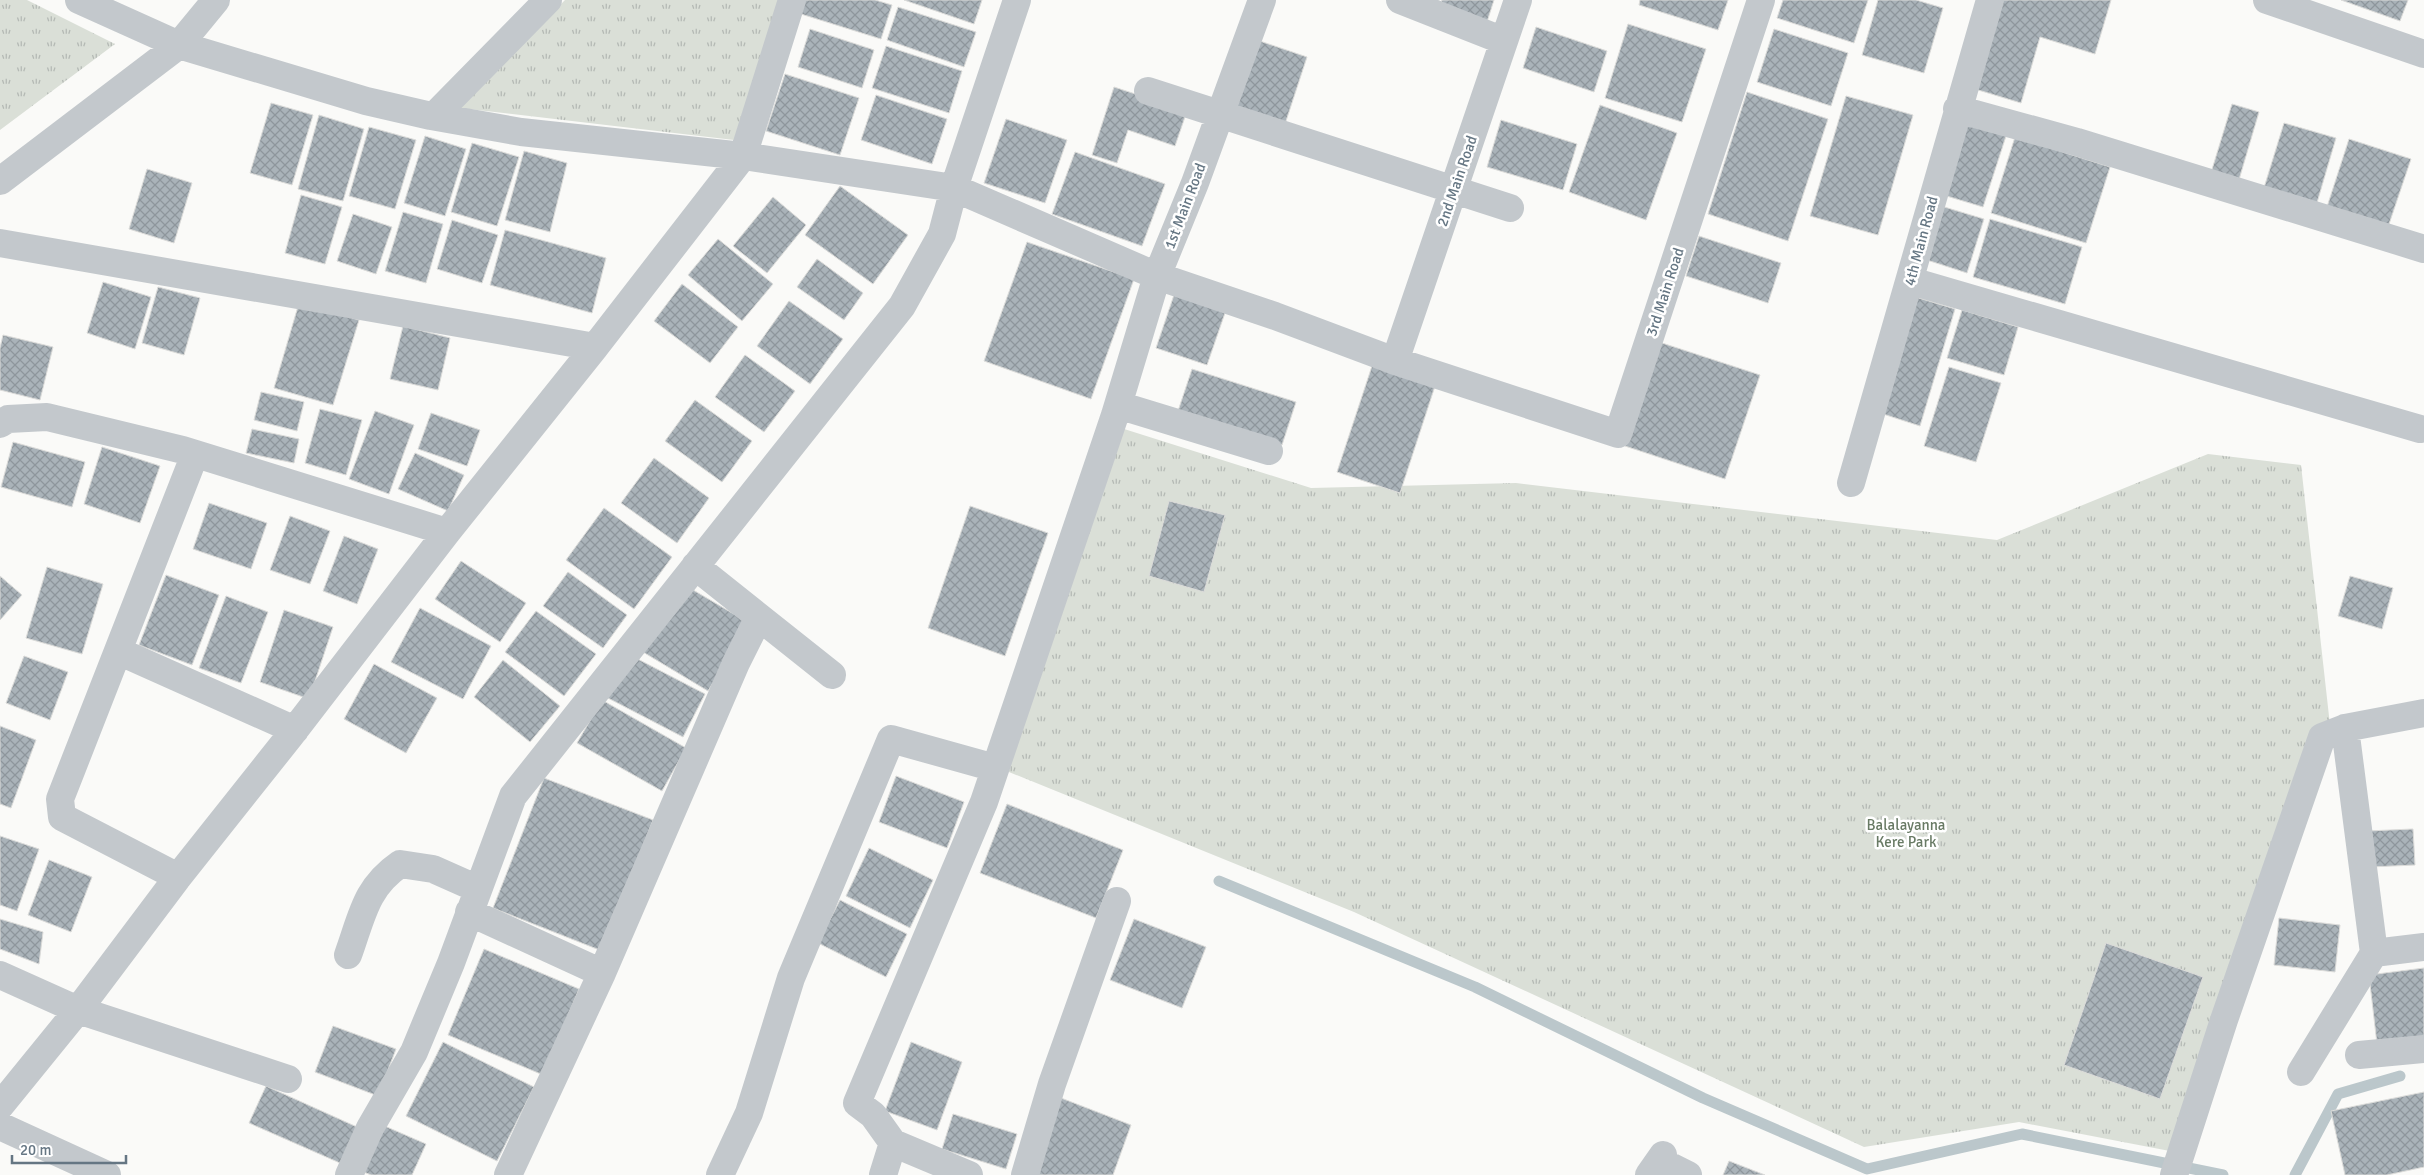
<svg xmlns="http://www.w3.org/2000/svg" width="2424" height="1175" font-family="Signika,sans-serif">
<defs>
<pattern id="park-tufts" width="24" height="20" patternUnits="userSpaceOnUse" patternTransform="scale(1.25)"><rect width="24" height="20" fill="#dadfd7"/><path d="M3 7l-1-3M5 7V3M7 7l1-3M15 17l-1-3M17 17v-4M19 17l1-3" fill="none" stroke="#b4b9b4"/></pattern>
<pattern id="building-cross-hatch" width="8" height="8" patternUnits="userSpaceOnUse" patternTransform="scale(1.25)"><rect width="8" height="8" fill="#aab3b9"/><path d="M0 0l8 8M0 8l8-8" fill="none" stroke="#8e969c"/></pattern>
</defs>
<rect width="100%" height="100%" fill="#fafaf8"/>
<path fill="url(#park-tufts)" d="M 0,0 L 27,0 L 115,44 L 0,130 Z
M 565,0 L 779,0 L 734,140 L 460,108 Z
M 1121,428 L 1311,488 L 1516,483 L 1997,540 L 2208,454 L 2301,465 L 2332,743 L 2175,1152 L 2019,1122 L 1864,1147 L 1354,912 L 1004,770 Z"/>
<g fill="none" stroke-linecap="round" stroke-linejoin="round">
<path stroke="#bbc7cb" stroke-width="11" d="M 1219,881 L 1475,987 L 1703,1098 L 1867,1169 L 2022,1134 L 2223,1175
M 2295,1175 L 2338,1094 L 2400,1076"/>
</g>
<path fill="url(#building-cross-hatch)" stroke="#dcdcda" d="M 805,0 L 875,0 L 892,5 L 881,39 L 801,14 Z
M 904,0 L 982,0 L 974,24 Z
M 1442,0 L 1494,0 L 1485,28 L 1438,12 Z
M 1640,0 L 1728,0 L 1718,30 L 1639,5 Z
M 1783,0 L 1868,0 L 1854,43 L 1777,18 Z
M 1878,0 L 1916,0 L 1943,8 L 1924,73 L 1862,55 Z
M 2002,0 L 2111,0 L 2095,54 L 2040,37 L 2021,103 L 1975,89 Z
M 2341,0 L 2408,0 L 2400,21 Z
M 898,7 L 976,32 L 964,67 L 887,40 Z
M 1628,24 L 1706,49 L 1682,122 L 1605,98 Z
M 1536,27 L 1607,51 L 1594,92 L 1523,68 Z
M 810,29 L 874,50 L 862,88 L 798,67 Z
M 1774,29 L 1848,53 L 1831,106 L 1757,82 Z
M 1251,38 L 1307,57 L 1285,124 L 1229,106 Z
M 886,46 L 962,71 L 949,113 L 872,88 Z
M 785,74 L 859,98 L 840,155 L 766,131 Z
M 1114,87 L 1187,111 L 1175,146 L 1128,130 L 1117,163 L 1092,155 Z
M 1747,92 L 1828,119 L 1788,241 L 1708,214 Z
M 876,95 L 947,119 L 932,164 L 861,140 Z
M 1846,96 L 1913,115 L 1878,235 L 1810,216 Z
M 271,103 L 313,115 L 292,185 L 250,173 Z
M 2232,104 L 2259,112 L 2238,183 L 2210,176 Z
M 1600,105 L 1677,133 L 1646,220 L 1569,192 Z
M 319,115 L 364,129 L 343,201 L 298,189 Z
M 1006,119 L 1067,140 L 1045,203 L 984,183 Z
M 1501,120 L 1577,144 L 1563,190 L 1487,167 Z
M 1964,120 L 2007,133 L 1983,207 L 1940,194 Z
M 2284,123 L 2336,138 L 2316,206 L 2263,191 Z
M 369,127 L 416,140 L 395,209 L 349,196 Z
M 425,136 L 466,149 L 445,216 L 404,203 Z
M 2015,137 L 2110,167 L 2086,243 L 1991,213 Z
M 2349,139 L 2411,159 L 2386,233 L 2325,213 Z
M 472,143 L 519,157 L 497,226 L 451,212 Z
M 524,151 L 567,163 L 550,232 L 505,220 Z
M 1075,152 L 1165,184 L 1142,246 L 1052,214 Z
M 147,169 L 192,183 L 174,243 L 129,229 Z
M 840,186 L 908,235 L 873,284 L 805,235 Z
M 301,195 L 342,207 L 325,264 L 285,253 Z
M 773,197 L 806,225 L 767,273 L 733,246 Z
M 1941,206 L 1984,219 L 1967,273 L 1924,259 Z
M 403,212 L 443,224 L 426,283 L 385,271 Z
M 353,214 L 392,227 L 376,274 L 337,261 Z
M 1990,219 L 2082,247 L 2065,304 L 1973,277 Z
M 452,220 L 498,235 L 482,283 L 437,269 Z
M 505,230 L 606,258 L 592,313 L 490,285 Z
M 1699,236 L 1781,263 L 1768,303 L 1686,276 Z
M 718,239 L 773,284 L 742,321 L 688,275 Z
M 1027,242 L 1134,279 L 1091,399 L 984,361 Z
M 817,259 L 863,293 L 844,320 L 797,287 Z
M 103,282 L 151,297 L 135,349 L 87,333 Z
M 682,284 L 738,327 L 710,363 L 654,321 Z
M 158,287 L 200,298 L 184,355 L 142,343 Z
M 1175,292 L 1226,310 L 1207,365 L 1156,348 Z
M 1912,296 L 1955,309 L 1920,426 L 1877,412 Z
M 789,301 L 843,339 L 810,384 L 757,346 Z
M 299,303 L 359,320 L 333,405 L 274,388 Z
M 1962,310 L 2018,327 L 2004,375 L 1947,358 Z
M 403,326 L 450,338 L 438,390 L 390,379 Z
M 3,335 L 53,347 L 40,400 L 0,390 L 0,348 Z
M 1659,342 L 1760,375 L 1725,479 L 1625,446 Z
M 745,355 L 795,391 L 764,432 L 715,397 Z
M 1373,363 L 1436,383 L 1400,493 L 1337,472 Z
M 1949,367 L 2001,383 L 1976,462 L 1924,446 Z
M 1192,369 L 1296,402 L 1282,445 L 1178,411 Z
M 261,392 L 304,402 L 297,431 L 254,420 Z
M 695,400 L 752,441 L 722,482 L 665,441 Z
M 320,409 L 362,420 L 346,475 L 305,463 Z
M 375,411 L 414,425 L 389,494 L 349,479 Z
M 431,413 L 480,430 L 467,466 L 418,449 Z
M 252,429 L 299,439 L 294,463 L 246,453 Z
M 13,442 L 85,462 L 72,507 L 1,487 Z
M 102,447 L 160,466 L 140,523 L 84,504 Z
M 415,453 L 464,475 L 448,511 L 398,489 Z
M 654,458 L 709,498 L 677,543 L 621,503 Z
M 1169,501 L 1225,515 L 1204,592 L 1149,576 Z
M 209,503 L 267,523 L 251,569 L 193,549 Z
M 970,506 L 1048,533 L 1005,656 L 928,628 Z
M 604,508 L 672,557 L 634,609 L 566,560 Z
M 290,516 L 330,531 L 310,584 L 270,570 Z
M 344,536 L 378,549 L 357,604 L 323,591 Z
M 461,561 L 526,603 L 500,642 L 435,599 Z
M 47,567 L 103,584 L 82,654 L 26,638 Z
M 568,572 L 627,615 L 603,648 L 543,606 Z
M 166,575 L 219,595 L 192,665 L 139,645 Z
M 0,576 L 22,595 L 0,620 Z
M 2350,576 L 2393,588 L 2382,629 L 2338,616 Z
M 683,584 L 749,623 L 708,691 L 643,652 Z
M 226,596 L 268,612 L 241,683 L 199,668 Z
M 420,608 L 491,646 L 463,699 L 391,662 Z
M 284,610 L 333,627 L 309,699 L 260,682 Z
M 536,611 L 596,654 L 564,696 L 505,652 Z
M 628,654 L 705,694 L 683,737 L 606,697 Z
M 24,656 L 68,672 L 50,720 L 6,703 Z
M 503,660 L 560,706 L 530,742 L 474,697 Z
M 374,664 L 437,698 L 406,753 L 344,719 Z
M 602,700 L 686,748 L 662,791 L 577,743 Z
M 0,726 L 36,740 L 11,808 L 0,804 Z
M 896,776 L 964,802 L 947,848 L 879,822 Z
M 544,778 L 653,820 L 602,951 L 493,908 Z
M 1007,804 L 1123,850 L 1096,918 L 980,873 Z
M 2413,829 L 2415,865 L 2369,867 L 2367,831 Z
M 0,836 L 39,849 L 17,911 L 0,905 Z
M 869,848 L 933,880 L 910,928 L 846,896 Z
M 49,860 L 92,877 L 71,932 L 28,915 Z
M 840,900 L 907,934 L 886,977 L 818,943 Z
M 2279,918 L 2340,925 L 2335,972 L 2274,965 Z
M 0,919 L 43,932 L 39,964 L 0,949 Z
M 1134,919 L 1206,947 L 1182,1008 L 1110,980 Z
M 2106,943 L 2203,977 L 2160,1099 L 2064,1065 Z
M 484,949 L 579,989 L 543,1075 L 448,1035 Z
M 2424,968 L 2424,1038 L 2377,1044 L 2369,975 Z
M 333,1026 L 396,1049 L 378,1096 L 315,1072 Z
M 443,1042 L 534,1087 L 497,1161 L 406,1116 Z
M 911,1042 L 962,1062 L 937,1130 L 885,1111 Z
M 266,1086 L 357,1127 L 340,1163 L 249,1123 Z
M 2424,1092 L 2424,1167 L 2387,1175 L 2345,1175 L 2331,1111 Z
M 1061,1098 L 1131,1125 L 1113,1175 L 1032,1175 Z
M 953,1114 L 1017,1134 L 1006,1169 L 942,1149 Z
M 380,1124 L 426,1144 L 412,1175 L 371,1175 L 359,1170 Z
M 1729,1161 L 1765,1175 L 1723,1175 Z"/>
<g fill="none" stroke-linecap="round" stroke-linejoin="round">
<path stroke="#c3c8cc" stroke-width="28" d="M 79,0 L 179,45 L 366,101 L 431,116 L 521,132 L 743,156 L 954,188 L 1157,276 L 1275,316 L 1395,361 L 1618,434 L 1761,0
M 1400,0 L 1504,41
M 2267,0 L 2424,54
M 1148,91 L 1510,208
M 1957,109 L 2077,142 L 2424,249
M 434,116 L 548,0
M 0,181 L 179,45 L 216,0
M 0,243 L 595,347 L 743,156 L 792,0
M 1911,281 L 2420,429
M 1395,361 L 1518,0
M 1118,405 L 1269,451
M 0,424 L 8,419 L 47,417 L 183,450 L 447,532
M 1851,483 L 1990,0
M 695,566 L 832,675
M 118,651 L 295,730
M 2345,728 L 2374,953
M 178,877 L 62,817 L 60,799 L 195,454
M 469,912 L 602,973
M 348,955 C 362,917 365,888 400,864 L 433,869 L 478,889
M 0,975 L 78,1010 L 288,1079
M 2359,1055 L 2424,1049
M 2301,1072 L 2374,953 L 2424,947
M 0,1106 L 78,1010 L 178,877 L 290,736 L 447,532 L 595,347
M 0,1126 L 107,1175
M 893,1143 L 969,1175
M 1672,1167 L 1688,1175
M 349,1175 L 370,1128 L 414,1052 L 451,963 L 513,796 L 902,306 L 942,234 L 954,188 L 1017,0
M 508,1175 L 602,973 L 736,663 L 759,617
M 720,1175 L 749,1113 L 791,978 L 891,739 L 995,768
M 883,1175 L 893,1143 L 873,1115 L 857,1103 L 984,802 L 1115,415 L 1157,276 L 1195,183 L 1262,0
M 1025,1175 L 1052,1084 L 1117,901
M 1649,1175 L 1663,1155
M 2174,1175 L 2224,1020 L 2322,737 L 2345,728 L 2424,713"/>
</g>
<g text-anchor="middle" stroke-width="5" stroke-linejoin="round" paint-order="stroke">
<g font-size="15" fill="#657683" stroke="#fff">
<text transform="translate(1457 181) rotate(-71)" y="5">2nd Main Road</text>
<text transform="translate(1185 206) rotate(-69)" y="5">1st Main Road</text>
<text transform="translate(1921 241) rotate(-75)" y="5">4th Main Road</text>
<text transform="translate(1665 292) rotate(-72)" y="5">3rd Main Road</text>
</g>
<g font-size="15" fill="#687a64" stroke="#fff">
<text x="1906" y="830">Balalayanna<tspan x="1906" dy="17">Kere Park</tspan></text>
</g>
</g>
<path d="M12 1155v8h114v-8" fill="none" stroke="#657683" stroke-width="2.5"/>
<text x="20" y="1155" font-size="15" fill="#657683" stroke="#ffffff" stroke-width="4" paint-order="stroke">20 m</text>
</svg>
